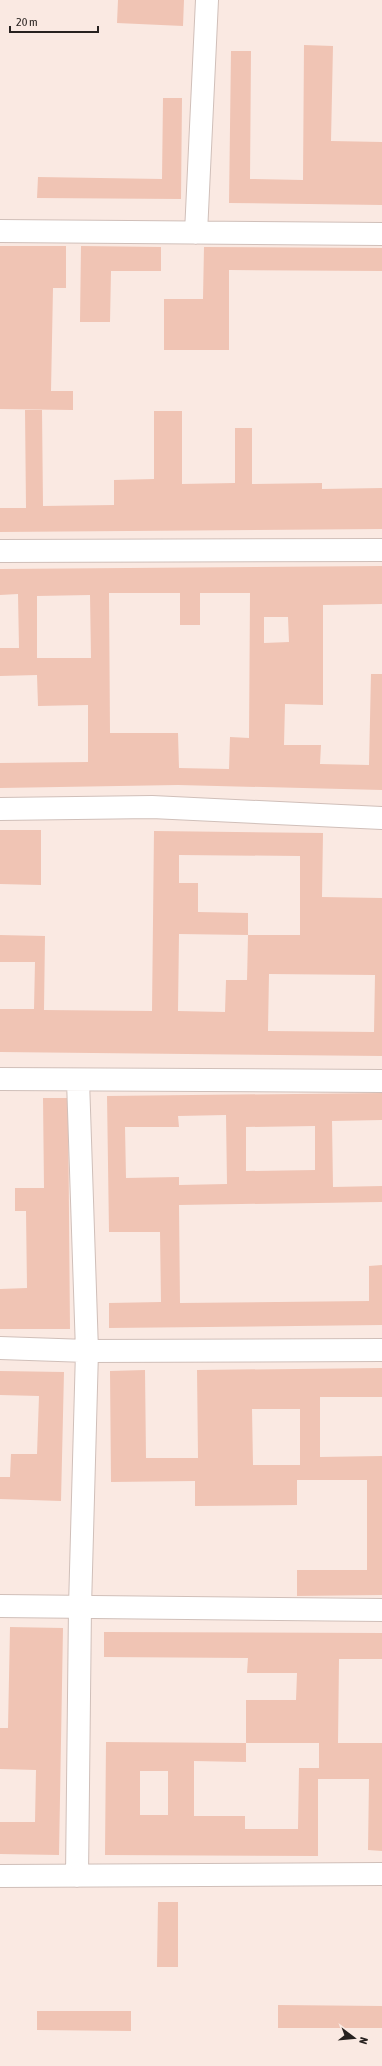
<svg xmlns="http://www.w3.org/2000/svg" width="382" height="2066" font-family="'Asap Condensed',sans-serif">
<rect width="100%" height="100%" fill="#fae9e2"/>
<path fill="#f0c4b4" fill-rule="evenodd" d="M 118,0 L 184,0 L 183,26 L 117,23 Z
M 304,45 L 333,46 L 331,141 L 382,142 L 382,205 L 229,203 L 231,51 L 251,51 L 250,179 L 303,180 Z
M 163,98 L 182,98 L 181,199 L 37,198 L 38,177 L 162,179 Z
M 0,246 L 66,246 L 66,288 L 53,288 L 51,391 L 73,391 L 73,410 L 0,409 Z
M 81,246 L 161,247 L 161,271 L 111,271 L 110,322 L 80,322 Z
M 204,247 L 382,248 L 382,271 L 229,270 L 229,350 L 164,350 L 164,299 L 203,299 Z
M 25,410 L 42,410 L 43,506 L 114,505 L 114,480 L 154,479 L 154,411 L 182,411 L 182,484 L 235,483 L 235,428 L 252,428 L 252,484 L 322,483 L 322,489 L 382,488 L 382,529 L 0,532 L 0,508 L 26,508 Z
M 382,566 L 382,604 L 323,605 L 323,705 L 285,704 L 284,745 L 321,745 L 320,764 L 369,765 L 371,674 L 382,674 L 382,790 L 178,785 L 0,788 L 0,763 L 88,762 L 88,705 L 38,706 L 37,675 L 0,676 L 0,648 L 19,648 L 18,594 L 0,595 L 0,569 ZM 109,593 L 180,593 L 180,625 L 200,625 L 200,593 L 250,593 L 249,738 L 230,737 L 229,769 L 179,768 L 178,733 L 110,733 ZM 90,595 L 91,658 L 37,658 L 37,596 ZM 264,617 L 288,617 L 289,642 L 264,643 Z
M 0,830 L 41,830 L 41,885 L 0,884 Z
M 154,831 L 323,833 L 322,897 L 382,898 L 382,1056 L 0,1052 L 0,1009 L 34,1009 L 35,962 L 0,962 L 0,935 L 45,936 L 44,1010 L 152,1011 ZM 179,855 L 300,856 L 300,935 L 248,935 L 248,913 L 198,912 L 198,883 L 179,883 ZM 179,934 L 248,935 L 247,980 L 226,980 L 225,1012 L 178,1011 ZM 269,974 L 375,975 L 374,1032 L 268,1031 Z
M 382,1093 L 382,1120 L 332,1121 L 333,1187 L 382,1186 L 382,1202 L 179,1205 L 180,1303 L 369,1301 L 369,1266 L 382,1265 L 382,1325 L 109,1328 L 109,1303 L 161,1302 L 160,1232 L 109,1232 L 107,1096 ZM 226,1115 L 227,1184 L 179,1185 L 179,1177 L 126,1178 L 125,1127 L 179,1127 L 178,1116 ZM 315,1126 L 315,1170 L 246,1171 L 246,1127 Z
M 43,1098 L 68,1098 L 70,1329 L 0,1329 L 0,1289 L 27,1288 L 26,1211 L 15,1211 L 15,1188 L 44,1188 Z
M 382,1368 L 382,1397 L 320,1397 L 320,1457 L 382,1456 L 382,1595 L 297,1596 L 297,1570 L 367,1570 L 367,1480 L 297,1480 L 297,1505 L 195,1506 L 195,1481 L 111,1482 L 110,1371 L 145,1370 L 146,1458 L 198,1458 L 197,1370 ZM 252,1409 L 300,1409 L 300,1465 L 253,1465 Z
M 0,1371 L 64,1372 L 61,1501 L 0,1499 L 0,1477 L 10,1477 L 11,1454 L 37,1454 L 39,1396 L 0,1395 Z
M 10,1627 L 63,1628 L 59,1855 L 0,1854 L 0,1822 L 35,1822 L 36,1770 L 0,1769 L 0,1728 L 8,1728 Z
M 104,1632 L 382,1633 L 382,1659 L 339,1659 L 338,1743 L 382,1743 L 382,1851 L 368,1850 L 369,1779 L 318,1779 L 318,1856 L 105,1855 L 106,1742 L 246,1743 L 246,1700 L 296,1700 L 297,1673 L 247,1673 L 248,1658 L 104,1657 ZM 246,1743 L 319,1743 L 319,1768 L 299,1768 L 298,1829 L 245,1829 L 245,1816 L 194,1816 L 194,1761 L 246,1762 ZM 140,1771 L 168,1771 L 168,1815 L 140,1815 Z
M 158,1902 L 178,1902 L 178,1967 L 157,1967 Z
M 278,2005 L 382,2006 L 382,2028 L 278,2028 Z
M 37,2011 L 131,2011 L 131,2031 L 37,2030 Z"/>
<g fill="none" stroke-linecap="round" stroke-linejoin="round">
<g stroke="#d0bfb9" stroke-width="24">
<path id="street" d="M 0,231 L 382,234
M 196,233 L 207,0
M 0,551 L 382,550
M 0,809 L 152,807 L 382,818
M 0,1079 L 382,1081
M 0,1348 L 87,1351 L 382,1350
M 0,1606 L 382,1610
M 0,1876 L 382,1874
M 77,1876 L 80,1607 L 87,1351 L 78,1080"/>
</g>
<use href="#street" stroke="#fff" stroke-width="22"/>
</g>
<g transform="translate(354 2038) rotate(106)" stroke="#fae9e2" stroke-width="3" paint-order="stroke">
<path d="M0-3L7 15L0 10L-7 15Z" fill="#27211f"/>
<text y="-6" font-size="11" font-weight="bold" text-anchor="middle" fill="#27211f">N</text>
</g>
<path d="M10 26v6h88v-6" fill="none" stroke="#27211f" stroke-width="2"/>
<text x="16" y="26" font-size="12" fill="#27211f" stroke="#fae9e2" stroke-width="3" paint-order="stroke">20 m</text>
</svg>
